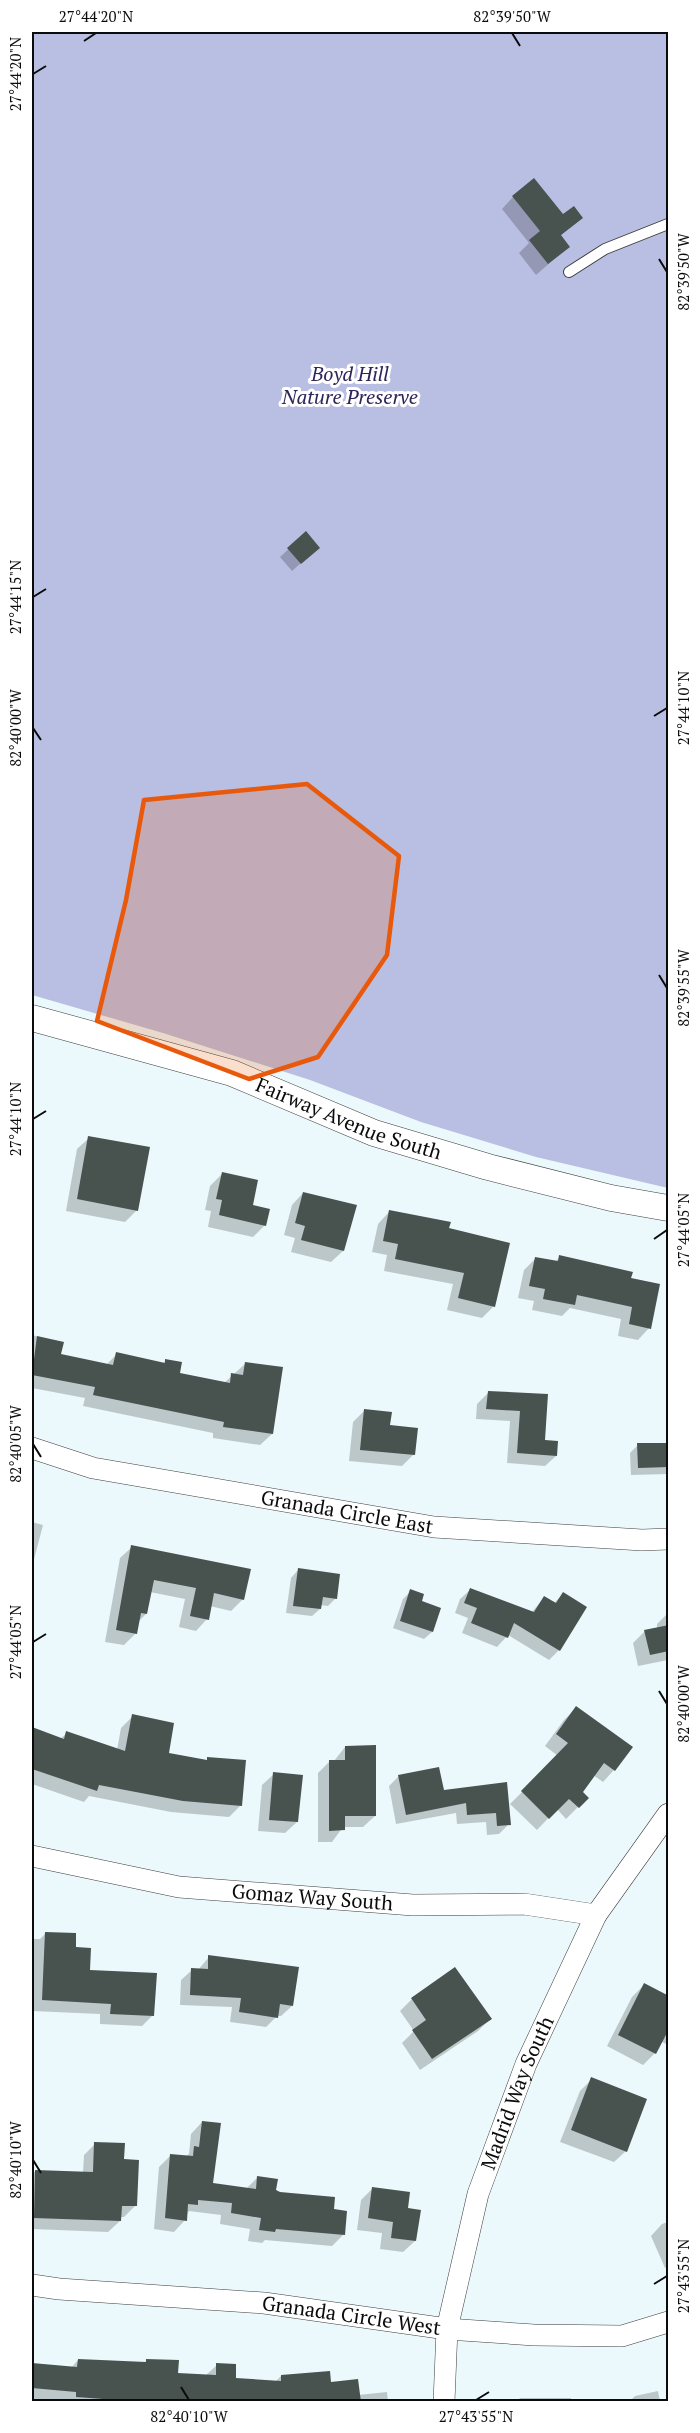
<svg xmlns="http://www.w3.org/2000/svg" width="700" height="2433" font-family="'PT Serif',serif">
<rect width="100%" height="100%" fill="#ebf9fc"/>
<path fill="#b9bfe2" d="M 32,32 L 668,32 L 668,1188 L 536,1157 L 421,1122 L 310,1080 L 163,1033 L 32,995 Z"/>
<path fill="#0003" d="M 513,197 L 563,216 L 581,218 L 560,236 L 568,247 L 536,275 L 519,253 L 529,243 L 502,209 Z
M 306,533 L 310,555 L 292,571 L 280,557 Z
M 32,1117 L 34,1118 L 32,1134 Z
M 89,1138 L 137,1210 L 125,1222 L 66,1211 L 77,1149 Z
M 222,1174 L 251,1206 L 265,1225 L 253,1237 L 208,1227 L 211,1211 L 205,1210 L 210,1186 Z
M 303,1193 L 343,1251 L 331,1262 L 291,1252 L 295,1238 L 284,1235 L 292,1205 Z
M 389,1212 L 448,1230 L 494,1306 L 482,1318 L 447,1310 L 453,1284 L 384,1271 L 387,1255 L 372,1252 L 378,1224 Z
M 560,1257 L 630,1279 L 649,1328 L 638,1340 L 618,1336 L 621,1319 L 570,1308 L 562,1316 L 532,1310 L 534,1301 L 518,1298 L 524,1270 L 536,1258 L 555,1262 Z
M 32,1335 L 62,1343 L 60,1356 L 106,1365 L 117,1354 L 162,1364 L 166,1360 L 178,1375 L 223,1384 L 246,1363 L 272,1434 L 260,1445 L 213,1438 L 213,1433 L 83,1406 L 85,1398 L 32,1388 Z
M 488,1393 L 547,1396 L 543,1442 L 556,1456 L 545,1466 L 507,1463 L 510,1421 L 476,1419 L 477,1404 Z
M 364,1411 L 389,1427 L 414,1454 L 402,1466 L 349,1461 L 353,1422 Z
M 668,1444 L 668,1474 L 631,1475 L 630,1453 L 638,1445 Z
M 32,1522 L 43,1525 L 32,1567 Z
M 132,1547 L 243,1599 L 231,1611 L 210,1606 L 207,1619 L 196,1631 L 179,1627 L 185,1599 L 150,1592 L 146,1614 L 138,1622 L 136,1633 L 124,1645 L 105,1642 L 120,1558 Z
M 298,1570 L 336,1598 L 328,1606 L 320,1605 L 320,1609 L 312,1616 L 286,1613 L 291,1578 Z
M 470,1590 L 531,1613 L 544,1598 L 554,1603 L 563,1594 L 559,1650 L 549,1660 L 508,1635 L 497,1647 L 462,1633 L 468,1618 L 455,1613 L 460,1599 Z
M 411,1591 L 420,1602 L 439,1609 L 432,1632 L 424,1639 L 393,1628 L 403,1599 Z
M 668,1613 L 668,1660 L 638,1666 L 633,1643 L 645,1631 L 657,1629 L 657,1624 Z
M 576,1708 L 614,1770 L 603,1782 L 593,1775 L 581,1792 L 587,1798 L 566,1819 L 557,1809 L 537,1830 L 510,1804 L 558,1756 L 545,1746 L 564,1720 Z
M 133,1716 L 167,1754 L 206,1761 L 208,1758 L 241,1805 L 229,1817 L 171,1812 L 89,1796 L 84,1802 L 32,1784 L 32,1729 L 60,1739 L 67,1733 L 117,1750 L 121,1728 Z
M 345,1747 L 375,1816 L 363,1827 L 343,1827 L 332,1842 L 318,1842 L 318,1773 L 330,1761 L 334,1761 Z
M 274,1774 L 297,1822 L 285,1833 L 258,1831 L 262,1785 Z
M 399,1776 L 443,1791 L 506,1784 L 509,1824 L 499,1834 L 487,1835 L 486,1822 L 457,1824 L 456,1813 L 396,1824 L 389,1786 Z
M 46,1933 L 74,1948 L 89,1971 L 153,2015 L 142,2026 L 100,2024 L 100,2014 L 32,2011 L 32,1939 L 40,1939 Z
M 209,1957 L 292,2006 L 281,2016 L 277,2016 L 266,2027 L 230,2022 L 232,2007 L 180,2005 L 181,1980 L 192,1970 L 198,1970 Z
M 644,1985 L 668,1997 L 668,2045 L 660,2041 L 655,2053 L 643,2065 L 607,2046 L 632,1997 Z
M 412,1999 L 490,2019 L 478,2031 L 420,2070 L 402,2043 L 414,2031 L 400,2011 Z
M 592,2079 L 626,2151 L 614,2162 L 560,2142 L 580,2091 Z
M 202,2122 L 212,2184 L 246,2189 L 258,2177 L 280,2193 L 333,2211 L 343,2235 L 332,2246 L 265,2240 L 262,2243 L 248,2241 L 250,2229 L 220,2224 L 221,2215 L 189,2211 L 186,2215 L 185,2220 L 174,2232 L 154,2229 L 159,2167 L 171,2155 L 185,2157 L 189,2154 L 191,2134 Z
M 95,2144 L 122,2161 L 135,2206 L 124,2217 L 120,2217 L 120,2221 L 108,2232 L 32,2229 L 32,2172 L 83,2173 L 84,2155 Z
M 373,2188 L 407,2209 L 415,2241 L 403,2252 L 380,2249 L 382,2233 L 357,2230 L 361,2200 Z
M 668,2222 L 668,2266 L 665,2268 L 651,2236 L 662,2224 Z
M 78,2360 L 143,2364 L 147,2360 L 176,2375 L 205,2376 L 217,2365 L 234,2379 L 275,2382 L 281,2376 L 329,2384 L 358,2395 L 387,2392 L 388,2402 L 32,2400 L 32,2365 L 71,2368 Z
M 658,2391 L 660,2401 L 668,2399 L 668,2402 L 629,2402 L 635,2396 Z
M 520,2398 L 571,2398 L 571,2402 L 516,2402 Z"/>
<path fill="#48524f" d="M 534,178 L 563,214 L 574,206 L 583,218 L 561,235 L 570,247 L 548,264 L 529,240 L 540,231 L 512,196 Z
M 306,531 L 320,548 L 301,564 L 287,548 Z
M 88,1136 L 150,1147 L 138,1211 L 77,1199 Z
M 222,1172 L 258,1180 L 253,1205 L 270,1209 L 266,1226 L 219,1215 L 222,1200 L 216,1199 Z
M 303,1192 L 357,1205 L 344,1251 L 301,1240 L 305,1226 L 295,1223 Z
M 389,1210 L 451,1222 L 449,1228 L 510,1243 L 495,1307 L 458,1298 L 464,1273 L 395,1259 L 398,1244 L 383,1241 Z
M 559,1255 L 633,1272 L 631,1278 L 660,1284 L 651,1329 L 629,1324 L 632,1307 L 577,1295 L 575,1305 L 543,1299 L 545,1289 L 529,1286 L 535,1257 L 558,1261 Z
M 37,1336 L 64,1342 L 61,1354 L 113,1365 L 116,1352 L 165,1363 L 165,1359 L 182,1362 L 180,1373 L 230,1383 L 231,1373 L 243,1375 L 245,1362 L 283,1367 L 273,1434 L 223,1427 L 224,1422 L 93,1395 L 95,1387 L 32,1375 Z
M 488,1391 L 548,1394 L 545,1440 L 558,1441 L 557,1456 L 517,1453 L 520,1411 L 486,1409 Z
M 364,1409 L 392,1412 L 390,1425 L 418,1428 L 415,1455 L 360,1450 Z
M 637,1443 L 669,1443 L 669,1467 L 638,1468 Z
M 131,1545 L 251,1569 L 244,1600 L 214,1593 L 209,1620 L 190,1616 L 196,1588 L 154,1580 L 147,1614 L 141,1613 L 137,1634 L 116,1630 Z
M 298,1568 L 340,1574 L 337,1599 L 323,1597 L 321,1609 L 293,1606 Z
M 470,1588 L 534,1612 L 544,1596 L 556,1603 L 563,1592 L 587,1607 L 560,1651 L 514,1623 L 508,1638 L 471,1623 L 477,1608 L 464,1603 Z
M 410,1589 L 424,1594 L 422,1601 L 441,1608 L 433,1632 L 400,1621 Z
M 669,1625 L 669,1651 L 650,1655 L 644,1630 Z
M 576,1706 L 633,1747 L 615,1771 L 604,1763 L 583,1792 L 589,1798 L 579,1808 L 569,1799 L 549,1819 L 521,1791 L 568,1743 L 556,1734 Z
M 132,1714 L 174,1723 L 169,1753 L 207,1760 L 207,1757 L 246,1760 L 242,1806 L 183,1801 L 99,1785 L 97,1791 L 32,1769 L 32,1727 L 64,1739 L 66,1731 L 125,1751 Z
M 376,1745 L 376,1816 L 345,1816 L 345,1830 L 329,1831 L 329,1760 L 345,1760 L 345,1746 Z
M 439,1767 L 444,1790 L 507,1782 L 511,1825 L 497,1826 L 496,1813 L 467,1815 L 466,1803 L 406,1815 L 398,1775 Z
M 273,1772 L 303,1775 L 298,1822 L 269,1820 Z
M 45,1932 L 76,1933 L 76,1947 L 91,1948 L 90,1970 L 157,1973 L 154,2016 L 110,2014 L 111,2004 L 42,2000 Z
M 208,1955 L 299,1967 L 293,2006 L 280,2004 L 278,2018 L 239,2012 L 241,1998 L 190,1995 L 191,1968 L 208,1969 Z
M 455,1967 L 492,2019 L 432,2059 L 412,2030 L 426,2020 L 411,1998 Z
M 644,1983 L 669,1996 L 669,2029 L 656,2054 L 618,2035 Z
M 591,2077 L 647,2099 L 627,2152 L 571,2130 Z
M 202,2121 L 221,2123 L 213,2183 L 256,2189 L 257,2176 L 278,2179 L 276,2190 L 280,2192 L 335,2197 L 334,2209 L 347,2211 L 345,2235 L 276,2229 L 275,2232 L 259,2230 L 261,2218 L 231,2213 L 232,2203 L 198,2200 L 198,2205 L 188,2204 L 187,2221 L 165,2218 L 170,2154 L 193,2156 L 194,2146 L 199,2147 Z
M 94,2142 L 125,2143 L 124,2159 L 139,2160 L 137,2206 L 122,2206 L 121,2221 L 34,2218 L 35,2170 L 93,2172 Z
M 372,2187 L 410,2192 L 408,2208 L 421,2210 L 416,2241 L 391,2238 L 393,2222 L 368,2218 Z
M 78,2359 L 146,2362 L 146,2359 L 179,2360 L 178,2373 L 216,2375 L 216,2363 L 236,2364 L 236,2378 L 281,2381 L 281,2375 L 330,2371 L 331,2382 L 358,2379 L 361,2402 L 177,2399 L 177,2402 L 144,2402 L 76,2397 L 76,2392 L 32,2388 L 32,2363 L 77,2367 Z"/>
<g fill="none" stroke-linecap="round" stroke-linejoin="round">
<g stroke="#3e3e3e" stroke-width="12">
<path id="service" d="M 569,272 L 605,249 L 668,224"/>
</g>
<g stroke="#3e3e3e" stroke-width="22">
<g id="minor">
<path id="s1" d="M 32,1448 L 93,1468 L 434,1527 L 642,1540 L 668,1539"/>
<path id="s2" d="M 32,1856 L 179,1887 L 413,1905 L 524,1904 L 596,1915"/>
<path id="s3" d="M 32,2285 L 59,2289 L 264,2303 L 447,2329 L 534,2335 L 622,2336 L 668,2322"/>
<path id="s4" d="M 444,2402 L 447,2329 L 478,2194 L 526,2064 L 596,1915 L 668,1814"/>
</g>
</g>
<g stroke="#3e3e3e" stroke-width="27">
<g id="tertiary">
<path id="s5" d="M 32,1018 L 232,1073 L 374,1133 L 488,1167 L 611,1198 L 668,1208"/>
</g>
</g>
<use href="#service" stroke="#fff" stroke-width="10"/>
<use href="#minor" stroke="#fff" stroke-width="21"/>
<use href="#tertiary" stroke="#fff" stroke-width="26"/>
</g>
<path fill="#e8590c" fill-opacity="0.2" stroke="#e8590c" stroke-width="4.5" stroke-linejoin="round" d="M 307,784 L 399,856 L 387,955 L 318,1057 L 249,1079 L 97,1021 L 126,900 L 144,800 Z"/>
<path fill="none" stroke="#0b0b0b" stroke-width="2" d="M 512,33 L 520,46M 84,41 L 96,33M 33,74 L 46,66M 659,259 L 667,272M 33,597 L 46,589M 654,716 L 667,708M 33,728 L 41,740M 659,975 L 667,988M 33,1119 L 46,1111M 654,1239 L 667,1230M 33,1444 L 41,1457M 33,1642 L 46,1634M 659,1691 L 667,1704M 33,2160 L 41,2173M 654,2284 L 667,2276M 181,2387 L 189,2400M 476,2400 L 489,2392"/>
<g text-anchor="middle" stroke-width="6" stroke-linejoin="round" paint-order="stroke">
<g font-size="20" font-style="italic" fill="#2d2459" stroke="#fff">
<text x="350" y="381">Boyd Hill<tspan x="350" dy="23">Nature Preserve</tspan></text>
</g>
<g font-size="20" fill="#0b0b0b" stroke="#fff">
<text dy="7" stroke="none"><textPath href="#s5" startOffset="333">Fairway Avenue South</textPath></text>
<text dy="7" stroke="none"><textPath href="#s1" startOffset="322">Granada Circle East</textPath></text>
<text dy="7" stroke="none"><textPath href="#s2" startOffset="284">Gomaz Way South</textPath></text>
<text dy="7" stroke="none"><textPath href="#s4" startOffset="320">Madrid Way South</textPath></text>
<text dy="7" stroke="none"><textPath href="#s3" startOffset="321">Granada Circle West</textPath></text>
</g>
</g>
<rect width="700" height="2433" fill="none" stroke="#ffffff" stroke-width="66"/>
<rect x="33" y="33" width="634" height="2367" fill="none" stroke="#0b0b0b" stroke-width="2"/>
<g font-size="15" text-anchor="middle" fill="#0b0b0b">
<text x="96" y="22">27°44'20"N</text>
<text x="512" y="22">82°39'50"W</text>
<text transform="translate(16 74) rotate(-90)" y="5">27°44'20"N</text>
<text transform="translate(684 272) rotate(-90)" y="5">82°39'50"W</text>
<text transform="translate(16 597) rotate(-90)" y="5">27°44'15"N</text>
<text transform="translate(684 708) rotate(-90)" y="5">27°44'10"N</text>
<text transform="translate(16 728) rotate(-90)" y="5">82°40'00"W</text>
<text transform="translate(684 988) rotate(-90)" y="5">82°39'55"W</text>
<text transform="translate(16 1119) rotate(-90)" y="5">27°44'10"N</text>
<text transform="translate(684 1230) rotate(-90)" y="5">27°44'05"N</text>
<text transform="translate(16 1444) rotate(-90)" y="5">82°40'05"W</text>
<text transform="translate(16 1642) rotate(-90)" y="5">27°44'05"N</text>
<text transform="translate(684 1704) rotate(-90)" y="5">82°40'00"W</text>
<text transform="translate(16 2160) rotate(-90)" y="5">82°40'10"W</text>
<text transform="translate(684 2276) rotate(-90)" y="5">27°43'55"N</text>
<text x="189" y="2422">82°40'10"W</text>
<text x="476" y="2422">27°43'55"N</text>
</g>
</svg>
